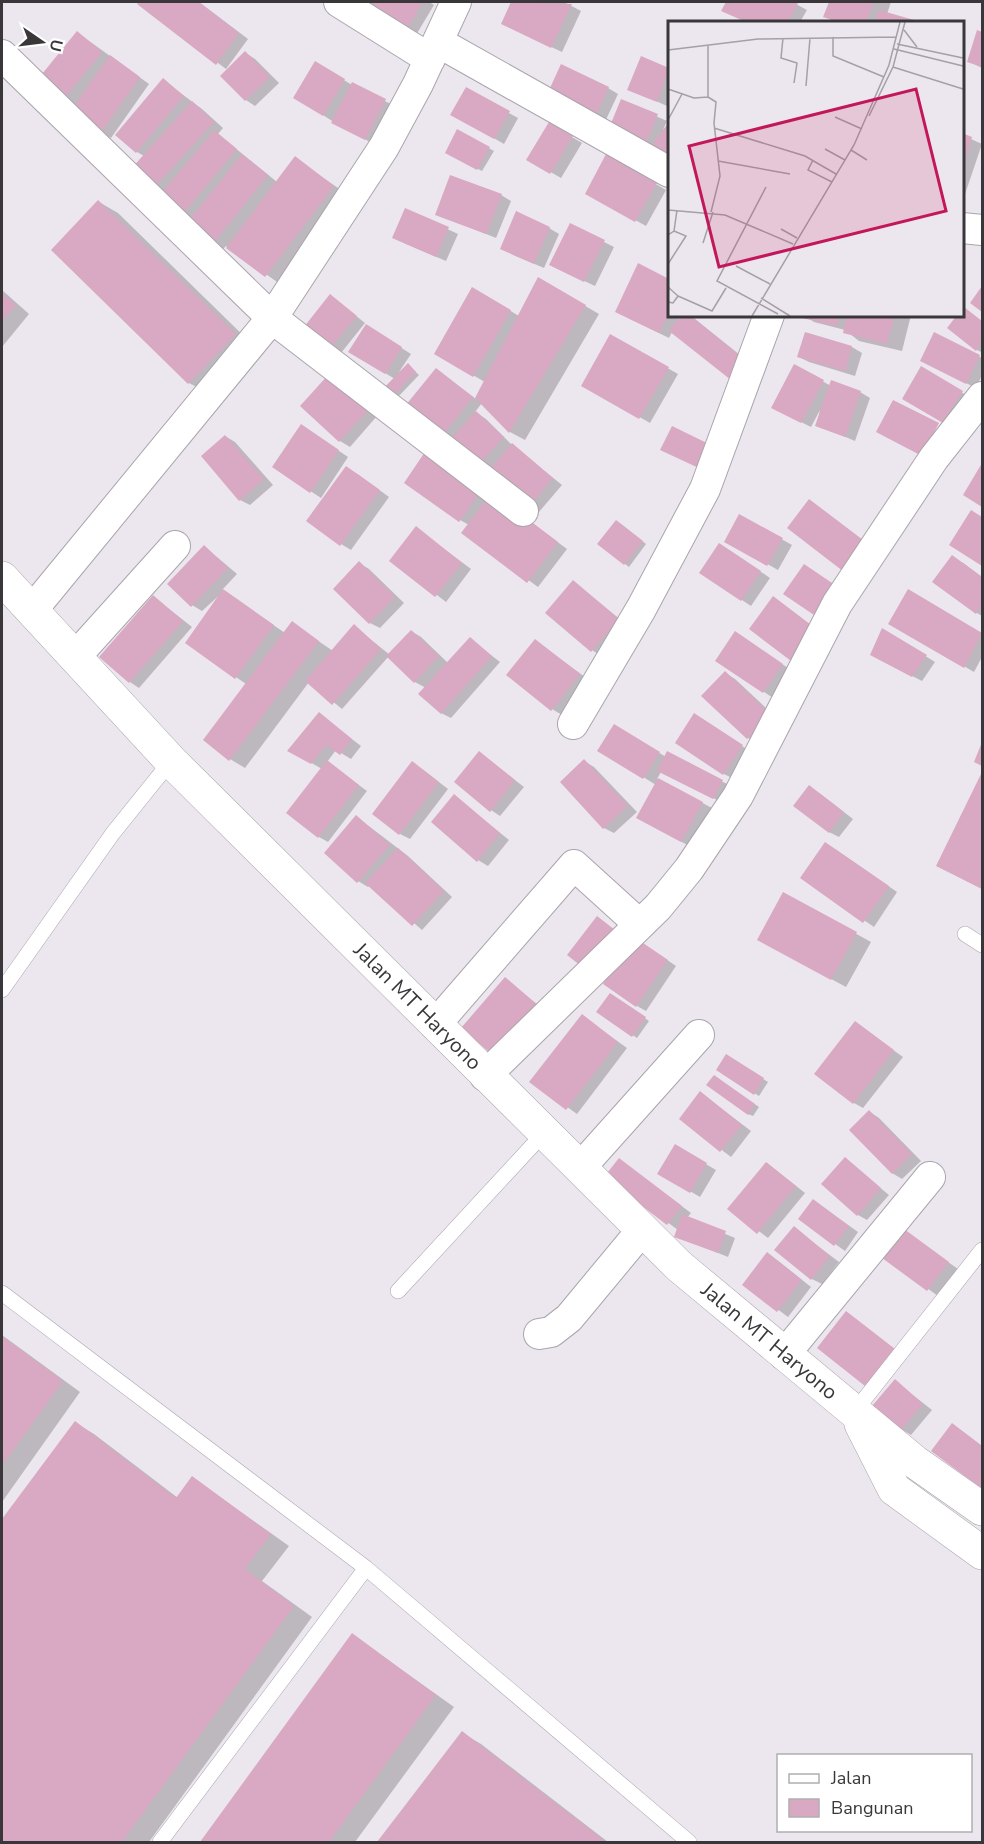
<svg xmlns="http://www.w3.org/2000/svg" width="984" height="1844" font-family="'Nunito Sans',sans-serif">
<rect width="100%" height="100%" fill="#ece6ee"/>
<path fill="#0003" d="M 141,2 L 199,2 L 248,39 L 226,69 L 139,4 Z
M 372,2 L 429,2 L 434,5 L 416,35 L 369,6 Z
M 513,2 L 564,2 L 581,11 L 562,52 L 502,24 Z
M 728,2 L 792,2 L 807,10 L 800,22 L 747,22 L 723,10 Z
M 830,2 L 891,2 L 887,14 L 917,22 L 836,22 L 825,16 Z
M 978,32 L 982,33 L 982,68 L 968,61 Z
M 78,33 L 149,84 L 111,138 L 101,132 L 76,106 L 64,99 Z
M 246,53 L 255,59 L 279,83 L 255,106 L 246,100 Z
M 642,58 L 669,70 L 667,106 L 629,89 Z
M 316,63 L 352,85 L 395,106 L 376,145 L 343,128 L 295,97 Z
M 163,80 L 202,109 L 223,128 L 218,134 L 277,182 L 295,158 L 348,195 L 280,284 L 226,246 L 223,249 L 213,243 L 153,189 L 144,156 L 137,152 Z
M 608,88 L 618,94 L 603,126 L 556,104 Z
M 466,89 L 518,118 L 504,144 L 452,114 Z
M 622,101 L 667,121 L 663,130 L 669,124 L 654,153 L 608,133 Z
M 550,124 L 582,143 L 561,178 L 528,159 Z
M 458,131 L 494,151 L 482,171 L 447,153 Z
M 962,135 L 982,144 L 962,203 Z
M 607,156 L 666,190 L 646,226 L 587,193 Z
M 501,195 L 511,201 L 496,238 L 437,214 Z
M 99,202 L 118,213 L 254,346 L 208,393 L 189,383 Z
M 406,210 L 458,234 L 446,261 L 404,243 Z
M 549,228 L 559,234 L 544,268 L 511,254 Z
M 604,242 L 614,247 L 595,286 L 561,270 Z
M 539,279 L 599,314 L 525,440 L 510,432 L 482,403 L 475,412 L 486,419 L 511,444 L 562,485 L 539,512 L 439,440 L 436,369 L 476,399 L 485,382 L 436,354 L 473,289 L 519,316 Z
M 669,280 L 669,315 L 680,315 L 678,320 L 684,315 L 695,319 L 755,367 L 672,332 L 669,338 L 626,317 Z
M 2,290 L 29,314 L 2,347 Z
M 331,296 L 365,323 L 337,358 L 327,352 Z
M 964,308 L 982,322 L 981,352 L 977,350 L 959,315 Z
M 804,315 L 911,315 L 902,351 L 859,341 L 845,330 L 814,322 Z
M 376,332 L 411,354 L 399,372 L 408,365 L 419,375 L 395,400 L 395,379 L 385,373 Z
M 806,334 L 852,347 L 862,353 L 855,376 L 809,362 L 799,357 Z
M 935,334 L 982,358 L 982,375 L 976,388 L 932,366 Z
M 611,336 L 678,374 L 650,423 L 583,385 Z
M 795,366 L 831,386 L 860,392 L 870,398 L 855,441 L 817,425 L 820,410 L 811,427 L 783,413 Z
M 921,368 L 971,398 L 954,428 L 904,398 Z
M 330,376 L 377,416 L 350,447 L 340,441 Z
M 311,432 L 348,457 L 321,498 L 274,467 Z
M 225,436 L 235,442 L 273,485 L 250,505 L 240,500 Z
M 430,448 L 567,549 L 538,587 L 463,532 L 469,525 L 460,520 Z
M 982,466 L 982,506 L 965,495 Z
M 356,473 L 389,497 L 351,550 L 341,544 Z
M 971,512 L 982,519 L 982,565 L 951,545 Z
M 740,516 L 792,545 L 778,570 L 726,541 Z
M 621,524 L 646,544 L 629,567 L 599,544 Z
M 416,528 L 471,569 L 446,602 L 391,560 Z
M 204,546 L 237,574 L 222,590 L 285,633 L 292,623 L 333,651 L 354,626 L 390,655 L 411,631 L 421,637 L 448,663 L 470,639 L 500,662 L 451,718 L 441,713 L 426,688 L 415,682 L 389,656 L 342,709 L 309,682 L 245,768 L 230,759 L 246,684 L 187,643 L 224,591 L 202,611 L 192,605 Z
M 729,550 L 770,578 L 751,606 L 701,573 Z
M 962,562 L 982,577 L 982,616 L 977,613 Z
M 359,563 L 369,569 L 404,603 L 380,628 L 370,623 Z
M 574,582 L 627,625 L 601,656 L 592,650 Z
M 909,592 L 982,634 L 982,657 L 974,672 L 890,623 Z
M 154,597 L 192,627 L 139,688 L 130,682 Z
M 883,630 L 935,662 L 922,681 L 881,660 Z
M 745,639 L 791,670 L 773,698 L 717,660 Z
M 536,641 L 589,680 L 562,715 L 552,709 Z
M 725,673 L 735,679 L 779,720 L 758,743 L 748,738 L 703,696 Z
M 319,714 L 361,746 L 351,759 L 336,750 L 327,762 L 367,791 L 328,842 L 319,837 L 322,769 L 289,750 Z
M 704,721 L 751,752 L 734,779 L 724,774 Z
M 615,726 L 666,757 L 732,786 L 723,803 L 661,772 L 657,779 L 712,808 L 691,847 L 647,823 L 656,785 L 600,750 Z
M 480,753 L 524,787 L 500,816 L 491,810 Z
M 584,761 L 594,767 L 637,812 L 614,833 L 604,828 L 562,782 Z
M 422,769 L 448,789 L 410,839 L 400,834 Z
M 982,775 L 982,889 L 938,866 Z
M 819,793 L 853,819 L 839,837 L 829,832 Z
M 454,796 L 509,840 L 488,866 L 478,860 Z
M 357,817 L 408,856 L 452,897 L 422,930 L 370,885 L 368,887 L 358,881 Z
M 835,849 L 897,892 L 874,927 L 802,878 Z
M 784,894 L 871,942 L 846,987 L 774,948 Z
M 644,944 L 676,966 L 646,1011 L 637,1006 Z
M 505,979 L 548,1013 L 463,1028 Z
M 615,998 L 649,1021 L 637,1038 L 599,1012 Z
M 582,1016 L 627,1048 L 577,1114 L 531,1081 Z
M 855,1023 L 903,1057 L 863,1108 L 854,1103 Z
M 727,1056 L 768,1082 L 759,1096 L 718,1070 Z
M 718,1079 L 759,1107 L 753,1116 L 748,1114 Z
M 701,1093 L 751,1131 L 731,1157 L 681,1119 Z
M 870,1112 L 879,1118 L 921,1161 L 902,1179 L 892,1173 Z
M 675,1146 L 716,1170 L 700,1197 L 659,1173 Z
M 845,1159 L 889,1195 L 867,1220 L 858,1215 Z
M 620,1160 L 691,1213 L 687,1218 L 735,1238 L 728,1257 L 676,1236 L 678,1230 L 606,1177 Z
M 767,1163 L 805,1193 L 768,1238 L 729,1208 Z
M 823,1207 L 858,1232 L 845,1251 L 800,1219 Z
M 794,1228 L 839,1262 L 822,1284 L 812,1279 Z
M 900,1228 L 958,1269 L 938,1296 L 880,1254 Z
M 777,1260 L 811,1287 L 788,1317 L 744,1284 Z
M 2,1335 L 80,1392 L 2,1502 Z
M 895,1381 L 932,1410 L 911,1435 L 901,1429 Z
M 76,1423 L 94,1434 L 178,1498 L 193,1478 L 289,1546 L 262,1581 L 312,1617 L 149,1842 L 2,1842 L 2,1521 Z
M 962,1431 L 982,1446 L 982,1487 L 933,1451 Z
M 353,1635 L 454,1707 L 355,1842 L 202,1842 Z
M 462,1733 L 481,1744 L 608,1842 L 379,1842 Z"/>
<path fill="#d9a8c2" d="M 139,2 L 199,2 L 239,33 L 216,65 L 137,4 Z
M 371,2 L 423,2 L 406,30 L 367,7 Z
M 511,2 L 572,4 L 551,48 L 501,24 Z
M 726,2 L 795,2 L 798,3 L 788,22 L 746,22 L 721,11 Z
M 829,2 L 874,2 L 866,22 L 838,22 L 823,17 Z
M 879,10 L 921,22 L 875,22 Z
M 977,30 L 982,32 L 982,67 L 967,62 Z
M 77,31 L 102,52 L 63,100 L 38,79 Z
M 245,51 L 270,77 L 245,101 L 220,76 Z
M 110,55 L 140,77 L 100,134 L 70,112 Z
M 641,56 L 669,68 L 657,102 L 627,90 Z
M 315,61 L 345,79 L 323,116 L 293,98 Z
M 561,64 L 609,87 L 593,121 L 545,99 Z
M 163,78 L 184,96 L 136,153 L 115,135 Z
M 352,82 L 386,99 L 365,140 L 331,123 Z
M 466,87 L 510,111 L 494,139 L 450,115 Z
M 621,99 L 658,114 L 644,149 L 607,133 Z
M 192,101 L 214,122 L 152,190 L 130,170 Z
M 549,122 L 573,136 L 550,174 L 526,160 Z
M 669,122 L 669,158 L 652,145 Z
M 457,129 L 490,147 L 477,170 L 445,153 Z
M 214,130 L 237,149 L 182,215 L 159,196 Z
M 962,133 L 972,137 L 962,172 Z
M 242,154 L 268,175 L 213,244 L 186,224 Z
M 606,154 L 657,183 L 635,222 L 585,194 Z
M 295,156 L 334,186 L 265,277 L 226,248 Z
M 450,175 L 502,194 L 486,234 L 435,215 Z
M 98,200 L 236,334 L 188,384 L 51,250 Z
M 405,208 L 449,227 L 436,257 L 392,238 Z
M 516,211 L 550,227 L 534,264 L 500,249 Z
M 570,223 L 605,240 L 584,282 L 549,265 Z
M 638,263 L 669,279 L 669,313 L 659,333 L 615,312 Z
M 538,277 L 586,305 L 509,433 L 475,398 Z
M 982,286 L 982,312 L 970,303 Z
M 472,287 L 511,310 L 473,377 L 434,354 Z
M 2,293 L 16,305 L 2,321 Z
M 330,294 L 357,316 L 326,353 L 300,332 Z
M 964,307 L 982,321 L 982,342 L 976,351 L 947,328 L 957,315 L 962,315 Z
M 682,315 L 690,315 L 746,361 L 731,380 L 669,331 Z
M 803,315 L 840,315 L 837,326 L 802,318 Z
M 847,315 L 895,315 L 887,344 L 843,333 Z
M 366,324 L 402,347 L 385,374 L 348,352 Z
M 805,332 L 852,346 L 845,371 L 797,357 Z
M 934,332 L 980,355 L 966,384 L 920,361 Z
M 610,334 L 669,367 L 639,419 L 581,386 Z
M 408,363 L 416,372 L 390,399 L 381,391 Z
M 794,364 L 824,380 L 801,423 L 771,408 Z
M 921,366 L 963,391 L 943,423 L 902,399 Z
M 436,368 L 473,397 L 438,441 L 401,411 Z
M 329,374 L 368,410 L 339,442 L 300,406 Z
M 831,380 L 861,391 L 845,437 L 815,426 Z
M 893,400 L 939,423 L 922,456 L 876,432 Z
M 476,411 L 504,437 L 475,469 L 447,443 Z
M 301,424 L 339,450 L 310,493 L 272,467 Z
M 672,426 L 715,447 L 703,470 L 660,450 Z
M 225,435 L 264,479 L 239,501 L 201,456 Z
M 512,443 L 553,478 L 528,508 L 487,473 Z
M 429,446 L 485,484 L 459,522 L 404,483 Z
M 982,463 L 982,507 L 963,495 Z
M 346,466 L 380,490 L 340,546 L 306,521 Z
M 492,492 L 558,542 L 527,583 L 461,533 Z
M 809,499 L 871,546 L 848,575 L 787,528 Z
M 971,510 L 982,517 L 982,566 L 949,545 Z
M 739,514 L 783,538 L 767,566 L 724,542 Z
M 616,520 L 643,541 L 624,565 L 597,544 Z
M 416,526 L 462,563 L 435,597 L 389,561 Z
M 719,543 L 761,571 L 741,601 L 699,573 Z
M 204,545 L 228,568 L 191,607 L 167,584 Z
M 952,555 L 982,577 L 982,605 L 976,614 L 932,582 Z
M 359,561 L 395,597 L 369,624 L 333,589 Z
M 804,564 L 835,585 L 814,615 L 783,594 Z
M 573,580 L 619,619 L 591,652 L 545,613 Z
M 223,589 L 274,625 L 235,679 L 185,643 Z
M 908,589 L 982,633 L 964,668 L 888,624 Z
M 153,595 L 183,621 L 129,683 L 99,657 Z
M 773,596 L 819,631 L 795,664 L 749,629 Z
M 292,621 L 319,641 L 229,761 L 203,740 Z
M 354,624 L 381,649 L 332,705 L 305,681 Z
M 882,628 L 927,655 L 912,677 L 870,655 Z
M 411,630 L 439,656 L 414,683 L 386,656 Z
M 735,631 L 783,664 L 763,693 L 715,661 Z
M 470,637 L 492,656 L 441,714 L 418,694 Z
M 535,639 L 580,674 L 551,711 L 506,675 Z
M 725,671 L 770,714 L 747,739 L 701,696 Z
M 319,712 L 352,739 L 340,755 L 326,745 L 311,764 L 287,751 Z
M 694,713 L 743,745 L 723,775 L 675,743 Z
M 614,724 L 660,752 L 643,779 L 597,751 Z
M 982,742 L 982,766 L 974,762 Z
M 479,751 L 515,780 L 490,812 L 454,782 Z
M 667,751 L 723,780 L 713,799 L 657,771 Z
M 584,759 L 628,806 L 603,829 L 560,782 Z
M 327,760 L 359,785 L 318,838 L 286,813 Z
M 412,761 L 439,782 L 399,835 L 372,814 Z
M 982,772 L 982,889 L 936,866 Z
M 658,778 L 703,802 L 681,842 L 636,818 Z
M 809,785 L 844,812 L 829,833 L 793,806 Z
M 454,794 L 500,833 L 477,862 L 431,822 Z
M 356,815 L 390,845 L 357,883 L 324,853 Z
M 825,842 L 889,886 L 863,923 L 800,878 Z
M 398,848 L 444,891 L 412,926 L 365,883 Z
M 783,892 L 857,932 L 831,980 L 757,940 Z
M 597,916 L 615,930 L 585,969 L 567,955 Z
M 634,937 L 668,960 L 636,1007 L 603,984 Z
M 505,977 L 540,1007 L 496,1058 L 461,1028 Z
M 610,993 L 646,1017 L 632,1037 L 596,1012 Z
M 582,1014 L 618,1042 L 566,1110 L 529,1082 Z
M 855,1021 L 894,1050 L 853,1104 L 814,1074 Z
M 726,1054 L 764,1078 L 754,1095 L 716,1070 Z
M 714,1075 L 755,1104 L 748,1115 L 706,1085 Z
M 700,1091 L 742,1125 L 720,1152 L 679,1119 Z
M 869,1110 L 912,1154 L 892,1174 L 849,1130 Z
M 675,1144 L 707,1163 L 690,1193 L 657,1174 Z
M 845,1157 L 881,1188 L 857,1216 L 821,1184 Z
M 619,1158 L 682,1206 L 667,1225 L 604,1177 Z
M 766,1162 L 796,1186 L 757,1234 L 727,1209 Z
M 813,1199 L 849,1226 L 834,1246 L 798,1219 Z
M 682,1214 L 726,1231 L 718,1253 L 674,1237 Z
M 794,1226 L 830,1256 L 811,1280 L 774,1250 Z
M 900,1226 L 949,1262 L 927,1291 L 878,1255 Z
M 767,1252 L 802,1280 L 777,1312 L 742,1285 Z
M 846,1311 L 895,1349 L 865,1386 L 817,1348 Z
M 2,1336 L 63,1381 L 2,1466 Z
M 895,1379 L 923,1404 L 900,1431 L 872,1406 Z
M 75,1421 L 176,1498 L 192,1476 L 271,1534 L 245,1569 L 294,1606 L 122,1842 L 2,1842 L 2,1519 Z
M 952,1423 L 982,1446 L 982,1489 L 931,1451 Z
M 352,1633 L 436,1695 L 329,1842 L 200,1842 Z
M 462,1731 L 606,1842 L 377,1842 Z"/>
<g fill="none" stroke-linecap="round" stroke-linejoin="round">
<g stroke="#aaa5ac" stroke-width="16">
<path id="lane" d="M 965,934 L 982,945
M 2,990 L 113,833 L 171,761
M 398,1291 L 544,1133
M 2,1293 L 366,1568 L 689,1842
M 855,1411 L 982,1250
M 160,1842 L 366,1568"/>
</g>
<g stroke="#aaa5ac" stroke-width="32">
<path id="street" d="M 339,2 L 430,59
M 438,42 L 669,172
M 2,55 L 272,318 L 523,511
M 962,228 L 982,230
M 33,609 L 272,318 L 384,147 L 418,84 L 456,2
M 76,656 L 175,546
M 573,724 L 641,609 L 705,489 L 769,315
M 435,1025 L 574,865 L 639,924
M 485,1076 L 658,907 L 689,869 L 738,796 L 837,604 L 934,458 L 982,397
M 580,1168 L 699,1035
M 539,1334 L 551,1332 L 569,1318 L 642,1230
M 784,1355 L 930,1177"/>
</g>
<g stroke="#aaa5ac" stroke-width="34">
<g id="secondary">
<path id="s1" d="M 2,578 L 171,761 L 679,1266 L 915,1462 L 982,1509"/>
<path d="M 861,1424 L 894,1489 L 982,1553"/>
</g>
</g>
<use href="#lane" stroke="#fff" stroke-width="15"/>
<use href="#street" stroke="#fff" stroke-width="30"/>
<use href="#secondary" stroke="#fff" stroke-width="33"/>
</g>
<g text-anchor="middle" stroke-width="4.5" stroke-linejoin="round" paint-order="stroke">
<g font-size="21" fill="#39373a" stroke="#fff">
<text dy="7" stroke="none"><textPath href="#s1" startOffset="597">Jalan MT Haryono</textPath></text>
<text dy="7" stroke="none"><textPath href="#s1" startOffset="1083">Jalan MT Haryono</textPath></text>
</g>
</g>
<g transform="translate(668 21)">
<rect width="296" height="296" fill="#ece6ee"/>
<path fill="none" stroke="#a4a0a6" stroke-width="1.5" d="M 236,9 L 249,26M 165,16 L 165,35 L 216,56M 115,17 L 113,37 L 129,42 L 126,62M 229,23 L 295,37M 40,25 L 40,76 L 48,81 L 46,102 L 52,155 L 43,191M 226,28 L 295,45M 0,29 L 90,18 L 228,16M 225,46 L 295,68M 138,65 L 142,17M 0,68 L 26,77 L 40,76M 201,95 L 225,46 L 237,1M 167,96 L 194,108M 0,99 L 14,73M 46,107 L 137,135 L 168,153M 157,128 L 177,139M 183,129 L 199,139M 145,139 L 140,149 L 164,161M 50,140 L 122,153M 98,166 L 49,260 L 110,293M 0,189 L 57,194 L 125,223M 113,208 L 129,217M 0,214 L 6,210 L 9,189M 35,222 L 45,191M 0,243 L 18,215 L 6,210M 68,245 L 102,263M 0,266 L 10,275 L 5,282 L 0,281M 10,275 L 44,290 L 58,267M 93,277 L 122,295M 84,295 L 186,124 L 221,44 L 232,1"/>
<path fill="#c2185b" fill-opacity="0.15" stroke="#c2185b" stroke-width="3" d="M 248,68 L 278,190 L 51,246 L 21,125 Z"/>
<rect width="296" height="296" fill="none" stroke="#39373a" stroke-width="3"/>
</g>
<rect width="984" height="1844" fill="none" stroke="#39373a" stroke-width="6"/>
<rect x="777" y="1754" width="195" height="78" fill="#ffffff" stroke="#b0afb0" stroke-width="1.5"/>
<rect x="789" y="1774" width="30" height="9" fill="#ffffff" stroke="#b0afb0" stroke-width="1.5"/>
<text x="831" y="1784" font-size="18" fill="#39373a">Jalan</text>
<rect x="789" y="1799" width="30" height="18" fill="#d9a8c2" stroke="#b0afb0" stroke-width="1.5"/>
<text x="831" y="1814" font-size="18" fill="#39373a">Bangunan</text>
<g transform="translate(42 42) rotate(104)" stroke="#ffffff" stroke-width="4.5" paint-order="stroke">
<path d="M0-4.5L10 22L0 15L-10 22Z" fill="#39373a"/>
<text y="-9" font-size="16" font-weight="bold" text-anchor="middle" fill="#39373a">U</text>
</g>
</svg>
